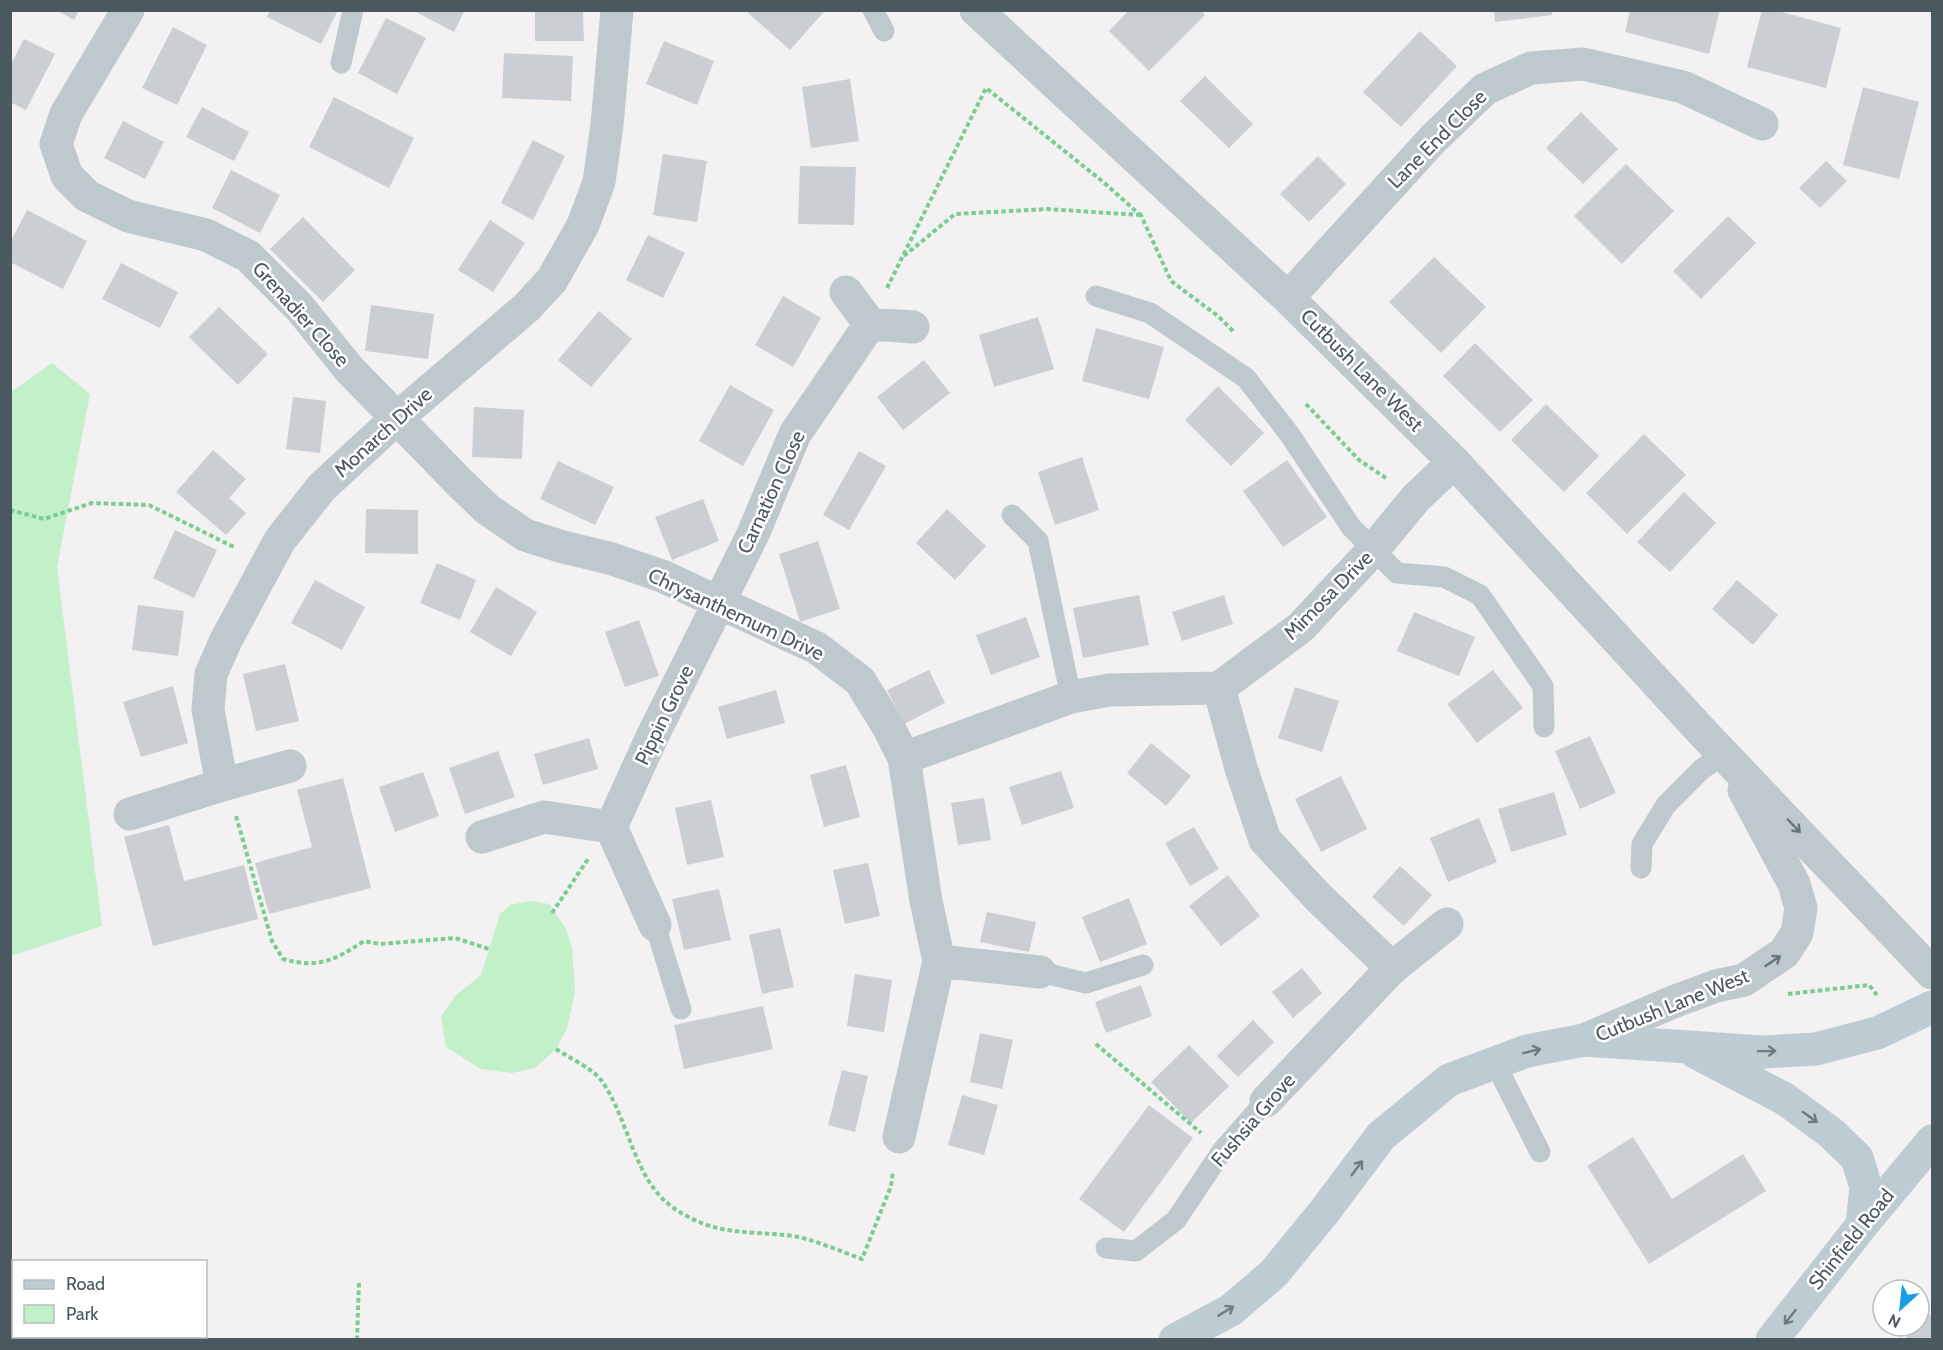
<svg xmlns="http://www.w3.org/2000/svg" width="1943" height="1350" font-family="Cabin,sans-serif">
<rect width="100%" height="100%" fill="#f3f1f2"/>
<path fill="#c1f0c9" d="M 52,363 L 90,394 L 57,567 L 102,926 L 11,956 L 11,392 Z
M 530,901 L 549,904 L 566,929 L 572,948 L 575,991 L 567,1029 L 556,1049 L 535,1068 L 512,1073 L 481,1069 L 446,1047 L 441,1017 L 455,996 L 481,975 L 500,914 L 510,905 Z"/>
<path fill="#cbcfd3" d="M 56,10 L 79,10 L 74,20 Z
M 270,10 L 338,10 L 321,44 L 267,17 Z
M 412,10 L 465,10 L 454,32 Z
M 535,10 L 583,10 L 584,41 L 535,41 Z
M 749,10 L 820,10 L 823,13 L 790,50 L 748,13 Z
M 1129,10 L 1200,10 L 1205,15 L 1149,71 L 1109,31 Z
M 1494,10 L 1552,10 L 1552,15 L 1495,22 Z
M 1630,10 L 1720,10 L 1709,54 L 1625,32 Z
M 1762,10 L 1774,10 L 1841,28 L 1826,88 L 1747,67 Z
M 386,18 L 426,38 L 397,94 L 358,73 Z
M 173,27 L 207,45 L 177,105 L 142,88 Z
M 1420,31 L 1457,66 L 1401,127 L 1363,92 Z
M 24,39 L 55,54 L 26,110 L 10,102 L 10,66 Z
M 664,41 L 714,61 L 697,105 L 646,84 Z
M 504,53 L 573,56 L 571,101 L 502,98 Z
M 1205,76 L 1253,124 L 1229,148 L 1180,101 Z
M 850,79 L 859,141 L 811,148 L 802,87 Z
M 1863,87 L 1919,102 L 1899,179 L 1843,165 Z
M 334,97 L 414,138 L 389,188 L 309,147 Z
M 202,107 L 249,132 L 234,161 L 186,137 Z
M 1581,112 L 1618,149 L 1583,184 L 1546,148 Z
M 123,121 L 164,142 L 145,179 L 104,158 Z
M 533,140 L 565,156 L 533,220 L 501,203 Z
M 663,154 L 707,161 L 697,222 L 653,215 Z
M 1318,156 L 1346,184 L 1309,222 L 1280,194 Z
M 1826,161 L 1847,181 L 1820,208 L 1799,188 Z
M 1626,164 L 1674,211 L 1622,264 L 1574,216 Z
M 800,166 L 856,167 L 854,225 L 798,224 Z
M 231,170 L 280,195 L 260,233 L 212,208 Z
M 27,210 L 87,241 L 63,289 L 10,262 L 10,243 Z
M 1728,216 L 1756,243 L 1701,299 L 1673,271 Z
M 303,217 L 355,270 L 323,302 L 270,249 Z
M 490,220 L 525,243 L 493,292 L 458,270 Z
M 648,235 L 685,253 L 663,298 L 626,280 Z
M 1434,257 L 1486,307 L 1441,353 L 1389,302 Z
M 121,263 L 178,292 L 160,328 L 102,299 Z
M 783,296 L 821,318 L 793,367 L 755,345 Z
M 371,305 L 434,314 L 428,359 L 365,351 Z
M 219,307 L 268,354 L 238,385 L 189,337 Z
M 599,311 L 632,339 L 591,387 L 558,360 Z
M 1038,317 L 1054,369 L 994,387 L 979,335 Z
M 1096,328 L 1164,347 L 1149,399 L 1082,381 Z
M 1475,343 L 1533,400 L 1500,432 L 1443,376 Z
M 924,360 L 950,393 L 903,430 L 877,397 Z
M 730,385 L 774,410 L 743,466 L 699,441 Z
M 1218,386 L 1264,433 L 1231,466 L 1185,420 Z
M 293,397 L 326,401 L 320,453 L 286,449 Z
M 1546,404 L 1599,456 L 1564,492 L 1511,440 Z
M 474,407 L 524,410 L 522,459 L 472,457 Z
M 1644,434 L 1686,475 L 1627,534 L 1586,493 Z
M 213,450 L 246,479 L 229,498 L 246,513 L 226,535 L 176,492 Z
M 859,451 L 886,466 L 849,530 L 823,515 Z
M 1082,457 L 1099,510 L 1055,525 L 1038,472 Z
M 1287,460 L 1327,517 L 1283,547 L 1243,491 Z
M 558,461 L 614,487 L 595,525 L 540,499 Z
M 1684,492 L 1716,523 L 1670,572 L 1637,542 Z
M 703,499 L 719,541 L 672,560 L 655,517 Z
M 366,509 L 418,510 L 418,554 L 365,553 Z
M 947,509 L 986,546 L 955,580 L 916,543 Z
M 175,530 L 217,550 L 194,598 L 153,578 Z
M 818,541 L 840,609 L 800,622 L 779,554 Z
M 437,563 L 476,580 L 460,620 L 420,603 Z
M 315,580 L 365,607 L 342,650 L 291,623 Z
M 1737,580 L 1778,615 L 1753,645 L 1712,609 Z
M 496,587 L 537,612 L 511,656 L 470,632 Z
M 1139,595 L 1149,645 L 1083,658 L 1073,608 Z
M 1224,595 L 1233,624 L 1182,641 L 1172,612 Z
M 138,605 L 184,611 L 178,656 L 132,650 Z
M 1414,612 L 1475,637 L 1459,676 L 1397,651 Z
M 1026,617 L 1040,657 L 991,675 L 976,635 Z
M 639,620 L 659,676 L 625,687 L 605,632 Z
M 285,664 L 299,721 L 256,731 L 243,674 Z
M 929,670 L 945,703 L 904,724 L 887,690 Z
M 1493,670 L 1523,708 L 1477,743 L 1447,704 Z
M 173,686 L 188,743 L 141,757 L 123,702 Z
M 1295,687 L 1339,701 L 1322,752 L 1278,738 Z
M 776,690 L 785,723 L 727,739 L 718,707 Z
M 1590,736 L 1616,793 L 1580,809 L 1555,751 Z
M 589,738 L 598,769 L 543,785 L 534,754 Z
M 1151,743 L 1191,776 L 1166,806 L 1127,773 Z
M 498,751 L 515,797 L 465,814 L 449,768 Z
M 846,765 L 860,817 L 824,827 L 810,775 Z
M 1061,771 L 1074,808 L 1022,825 L 1009,787 Z
M 423,772 L 439,816 L 395,832 L 379,787 Z
M 1341,776 L 1367,829 L 1321,852 L 1295,799 Z
M 343,778 L 371,888 L 269,914 L 255,863 L 312,847 L 297,790 Z
M 1554,792 L 1567,835 L 1511,852 L 1498,809 Z
M 984,798 L 991,840 L 958,845 L 951,803 Z
M 711,800 L 724,857 L 687,865 L 675,808 Z
M 1479,818 L 1497,862 L 1448,882 L 1430,838 Z
M 169,825 L 184,881 L 244,865 L 258,919 L 153,946 L 124,837 Z
M 1194,827 L 1219,869 L 1190,886 L 1165,843 Z
M 868,863 L 880,916 L 845,924 L 833,870 Z
M 1400,866 L 1432,895 L 1404,926 L 1372,897 Z
M 1228,875 L 1260,916 L 1221,946 L 1189,906 Z
M 719,889 L 731,940 L 684,950 L 672,899 Z
M 1129,898 L 1147,944 L 1100,962 L 1082,917 Z
M 987,912 L 1036,922 L 1029,952 L 980,942 Z
M 780,928 L 794,987 L 762,994 L 749,935 Z
M 1302,968 L 1322,993 L 1293,1018 L 1272,992 Z
M 855,974 L 892,980 L 884,1032 L 847,1026 Z
M 1141,985 L 1152,1016 L 1106,1033 L 1095,1002 Z
M 763,1006 L 773,1049 L 684,1069 L 674,1025 Z
M 1253,1020 L 1274,1042 L 1238,1077 L 1217,1056 Z
M 980,1033 L 1013,1040 L 1002,1089 L 970,1082 Z
M 1189,1045 L 1229,1086 L 1191,1123 L 1151,1082 Z
M 842,1070 L 868,1076 L 855,1132 L 828,1125 Z
M 962,1095 L 998,1105 L 984,1155 L 948,1145 Z
M 1149,1105 L 1193,1138 L 1124,1232 L 1079,1199 Z
M 1633,1137 L 1672,1199 L 1743,1154 L 1766,1191 L 1649,1264 L 1587,1166 Z
M 1919,1310 L 1932,1316 L 1932,1340 L 1905,1340 L 1911,1326 L 1919,1326 Z"/>
<g fill="none" stroke-linecap="round" stroke-linejoin="round">
<path stroke="#78ce91" stroke-width="4" stroke-dasharray="4.5 3" stroke-linecap="butt" d="M 1140,213 L 1171,281 L 1218,316 L 1235,333
M 904,256 L 955,214 L 1048,209 L 1139,215
M 887,288 L 986,88 L 1102,181 L 1140,215
M 1306,404 L 1359,460 L 1386,478
M 10,510 L 44,519 L 92,503 L 149,505 L 236,548
M 236,816 L 272,941 L 283,959 C 318,969 335,960 364,941 L 380,944 L 455,938 L 489,949
M 552,913 L 588,859
M 1788,994 L 1869,985 L 1877,995
M 1096,1044 L 1201,1133
M 556,1049 C 568,1057 593,1069 601,1080 C 630,1120 633,1181 675,1209 C 717,1237 746,1230 793,1236 C 813,1239 842,1252 862,1259 L 891,1186 L 893,1171
M 357,1340 L 359,1281"/>
<path stroke="#bdc9cd" stroke-width="21" d="M 873,10 L 884,31
M 341,63 L 353,10
M 1096,296 L 1150,313 L 1246,378 L 1290,435 L 1351,527 L 1397,573 L 1444,577 L 1480,595 L 1543,686 L 1544,727
M 1012,515 L 1038,541 L 1071,697
M 1641,868 L 1642,844 L 1666,805 L 1702,769 L 1724,754
M 655,925 L 681,1009
M 1040,972 L 1086,983 L 1143,965
M 1495,1063 L 1540,1152
M 1106,1248 L 1136,1251 L 1176,1220 L 1222,1151 L 1266,1101"/>
<path stroke="#bdc9cd" stroke-width="33" d="M 128,10 L 66,114 L 56,144 L 67,176 L 87,196 L 128,216 L 206,235 L 248,256 L 300,308 L 349,369 L 460,483 L 487,509 L 525,535 L 563,547 L 609,558 L 662,576 L 817,648 L 860,681 L 889,728 L 904,758 L 926,901 L 939,961 L 899,1137
M 976,10 L 1288,298 L 1454,462 L 1705,735 L 1932,973
M 846,292 L 870,324
M 1288,298 L 1433,139 L 1485,89 L 1531,68 L 1583,64 L 1683,87 L 1762,124
M 1219,688 L 1241,768 L 1265,840 L 1319,898 L 1392,968
M 904,758 L 1071,697 L 1109,690 L 1219,688 L 1301,627 L 1373,550 L 1416,498 L 1454,462
M 222,785 L 290,766
M 130,814 L 222,785 L 208,710 L 211,674 L 226,640 L 280,540 L 322,487 L 397,418 L 526,308 L 552,280 L 583,225 L 599,182 L 607,125 L 617,10
M 611,827 L 655,925
M 482,837 L 544,817 L 611,827 L 652,737 L 753,534 L 795,434 L 870,324 L 913,327
M 939,961 L 1040,972
M 1584,1040 L 1673,1002 L 1716,986 L 1744,980 L 1784,953 L 1797,933 L 1801,908 L 1794,884 L 1744,790
M 1266,1101 L 1392,968 L 1447,924"/>
<path stroke="#bdccd2" stroke-width="33" d="M 1695,1052 L 1785,1099 L 1831,1133 L 1857,1158 L 1866,1187 L 1862,1225
M 1175,1340 L 1231,1310 L 1274,1273 L 1324,1212 L 1381,1136 L 1449,1080 L 1527,1051 L 1584,1040 L 1763,1052 L 1816,1049 L 1877,1033 L 1932,1007
M 1772,1340 L 1862,1225 L 1932,1141"/>
</g>
<defs><path id="oneway-shaft" d="M-6 0H5M1.5-3L5.5 0L1.5 3" fill="none" stroke-width="1.6" stroke-linecap="round" stroke-linejoin="round" transform="scale(1.5)"/></defs>
<g stroke="#66757a">
<use href="#oneway-shaft" transform="translate(1794 826) rotate(46)"/>
<use href="#oneway-shaft" transform="translate(1773 961) rotate(-34)"/>
</g>
<g stroke="#6c7c82">
<use href="#oneway-shaft" transform="translate(1532 1051) rotate(-14)"/>
<use href="#oneway-shaft" transform="translate(1767 1051) rotate(-1)"/>
<use href="#oneway-shaft" transform="translate(1810 1117) rotate(36)"/>
<use href="#oneway-shaft" transform="translate(1357 1168) rotate(-53)"/>
<use href="#oneway-shaft" transform="translate(1226 1311) rotate(-32)"/>
<use href="#oneway-shaft" transform="translate(1790 1317) rotate(128)"/>
</g>
<g text-anchor="middle" stroke-width="5" stroke-linejoin="round" paint-order="stroke">
<g font-size="20" fill="#49595f" stroke="#fff">
<text transform="translate(1437 139) rotate(-45)" y="7">Lane End Close</text>
<text transform="translate(301 314) rotate(48)" y="7">Grenadier Close</text>
<text transform="translate(1362 370) rotate(45)" y="7">Cutbush Lane West</text>
<text transform="translate(383 432) rotate(-42)" y="7">Monarch Drive</text>
<text transform="translate(771 492) rotate(-65)" y="7">Carnation Close</text>
<text transform="translate(1328 595) rotate(-45)" y="7">Mimosa Drive</text>
<text transform="translate(736 614) rotate(25)" y="7">Chrysanthemum Drive</text>
<text transform="translate(664 715) rotate(-64)" y="7">Pippin Grove</text>
<text transform="translate(1672 1005) rotate(-22)" y="7">Cutbush Lane West</text>
<text transform="translate(1253 1120) rotate(-49)" y="7">Fushsia Grove</text>
<text transform="translate(1851 1239) rotate(-51)" y="7">Shinfield Road</text>
</g>
</g>
<rect width="1943" height="1350" fill="none" stroke="#49595f" stroke-width="24"/>
<rect x="12" y="1260" width="195" height="78" fill="#ffffff" stroke="#b6bdbf" stroke-width="1.5"/>
<rect x="24" y="1280" width="30" height="9" fill="#bdccd2" stroke="#b6bdbf" stroke-width="1.5"/>
<text x="66" y="1290" font-size="18" fill="#49595f">Road</text>
<rect x="24" y="1305" width="30" height="18" fill="#c1f0c9" stroke="#b6bdbf" stroke-width="1.5"/>
<text x="66" y="1320" font-size="18" fill="#49595f">Park</text>
<g transform="translate(1901 1308) rotate(207)"><circle r="28" fill="#ffffff" stroke="#b6bdbf" stroke-width="1.5"/>
<path d="M0-4.5L10 22L0 15L-10 22Z" fill="#199ee5"/>
<text y="-9" font-size="16" font-weight="bold" text-anchor="middle" fill="#49595f">N</text>
</g>
</svg>
